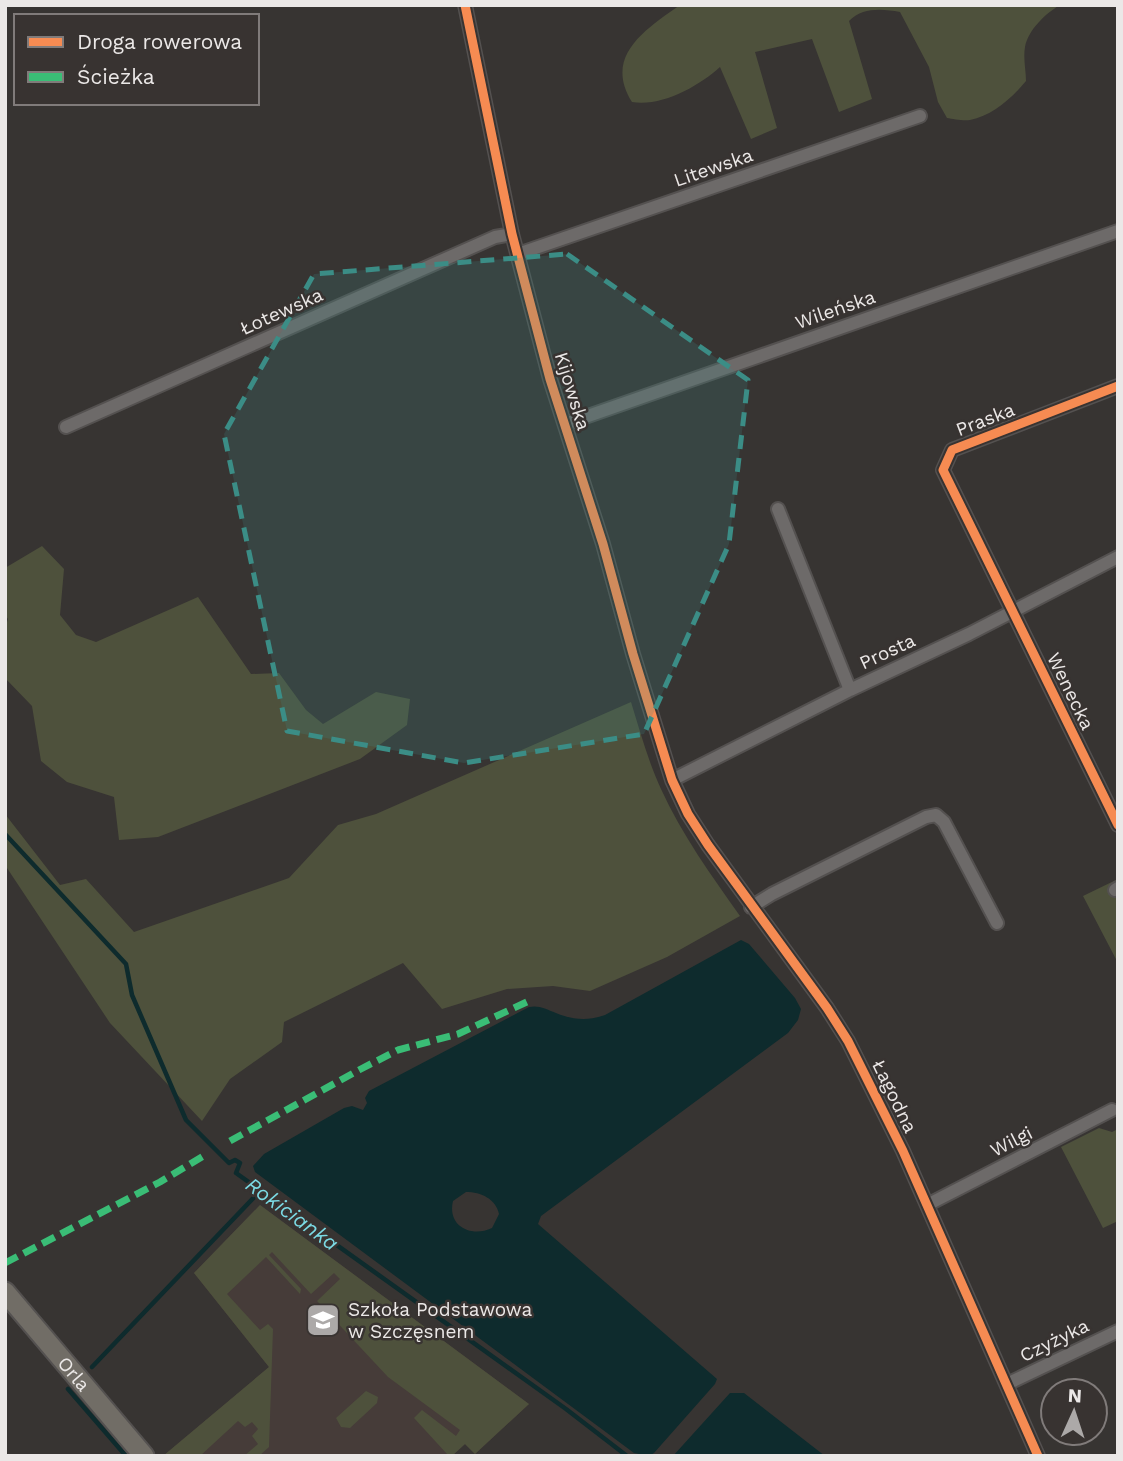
<svg xmlns="http://www.w3.org/2000/svg" width="1123" height="1461" font-family="'Work Sans',sans-serif">
<rect width="100%" height="100%" fill="#373432"/>
<path fill="#463c39" d="M 260,1205 L 529,1404 L 475,1454 L 465,1444 L 452,1456 L 163,1456 L 269,1367 L 194,1273 Z"/>
<path fill="#4e513c" d="M 680,5 L 1060,5 C 1046,13 1028,30 1025,47 C 1023,58 1026,71 1026,81 C 1012,98 992,116 970,120 C 963,121 953,119 947,118 L 938,102 L 929,67 L 900,12 C 882,9 863,7 849,21 L 872,99 L 839,112 L 812,39 L 755,52 L 777,128 L 751,139 L 720,67 C 699,86 662,107 632,102 C 603,56 646,29 680,5 Z
M 42,546 L 64,569 L 60,615 L 76,635 L 96,642 L 198,597 L 251,674 L 279,673 L 306,710 L 323,724 L 376,692 L 410,699 L 407,725 L 360,759 L 158,837 L 119,840 L 114,797 L 67,782 L 41,761 L 32,706 L 5,678 L 5,628 L 8,619 L 5,615 L 5,568 Z
M 631,702 C 640,731 648,761 661,789 C 682,835 711,875 740,916 L 667,957 L 590,991 L 553,986 L 507,989 L 442,1009 L 403,963 L 284,1022 L 282,1042 L 230,1079 L 202,1121 L 110,1023 L 5,865 L 5,814 L 60,885 L 86,879 L 134,932 L 289,878 L 338,825 L 376,814 Z
M 1118,879 L 1118,963 L 1083,896 Z
M 1099,1128 L 1112,1132 L 1118,1129 L 1118,1221 L 1103,1228 L 1061,1147 Z
M 260,1205 L 529,1404 L 475,1454 L 465,1444 L 453,1455 L 447,1454 L 414,1418 L 422,1410 L 456,1436 L 460,1430 L 388,1377 L 317,1301 L 340,1279 L 334,1273 L 311,1294 L 272,1252 L 269,1255 L 301,1289 L 300,1294 L 266,1257 L 227,1294 L 260,1330 L 268,1324 L 273,1329 L 269,1447 L 259,1456 L 244,1456 L 258,1444 L 252,1436 L 258,1429 L 252,1422 L 245,1427 L 238,1421 L 200,1456 L 163,1456 L 269,1367 L 194,1273 Z
M 366,1391 L 378,1397 L 377,1403 L 350,1428 L 341,1427 L 336,1418 Z"/>
<path fill="#0e2b2d" fill-rule="evenodd" d="M 741,940 L 749,944 L 795,998 L 801,1009 L 798,1020 L 788,1033 L 541,1216 L 538,1224 L 717,1379 L 715,1384 L 654,1453 L 649,1456 L 634,1453 L 255,1172 L 253,1166 L 264,1154 L 344,1108 L 352,1106 L 363,1110 L 367,1103 L 365,1098 L 369,1091 L 529,1007 C 539,1005 546,1009 556,1013 C 573,1020 588,1021 605,1015 ZM 466,1192 C 481,1192 496,1199 499,1214 L 492,1228 C 471,1238 447,1226 453,1201 Z
M 730,1393 L 744,1393 L 825,1456 L 673,1456 Z"/>
<g fill="none" stroke-linecap="round" stroke-linejoin="round">
<path stroke="#0e2b2d" stroke-width="4.5" d="M 5,834 L 126,964 L 132,995 L 186,1120 L 229,1163 L 235,1160 L 240,1163 L 236,1173 L 566,1409 L 627,1456
M 92,1367 L 260,1191
M 68,1389 L 126,1456"/>
<g stroke="#545150" stroke-width="16">
<path id="street" d="M 465,5 L 512,234 L 550,379 L 603,544 L 633,654 L 672,780 L 688,814 L 708,845 L 827,1008 L 848,1041 L 903,1151 L 1038,1456
M 518,254 L 920,116
M 1118,386 L 952,450 L 943,470 L 1118,825
M 565,424 L 1118,231
M 66,427 L 495,237 L 512,234
M 778,509 L 850,690
M 672,780 L 850,690 L 969,634 L 1118,557
M 1115,890 L 1118,888
M 751,907 L 772,894 L 926,817 L 936,815 L 944,822 L 997,923
M 927,1205 L 1112,1110
M 1007,1384 L 1118,1331"/>
</g>
<g stroke="#545150" stroke-width="23">
<g id="secondary">
<path id="s1" d="M 5,1292 L 144,1456"/>
</g>
</g>
<use href="#street" stroke="#6d6a69" stroke-width="12"/>
<use href="#secondary" stroke="#716d66" stroke-width="19"/>
<path stroke="#3abd76" stroke-width="7" stroke-dasharray="14 7" stroke-linecap="butt" d="M 230,1141 L 359,1070 L 398,1050 L 458,1034 L 531,1000
M 5,1263 L 160,1182 L 207,1154"/>
<g stroke="#383331" stroke-width="13">
<path id="cycleway" d="M 465,5 L 512,234 L 550,379 L 603,544 L 633,654 L 672,780 L 688,814 L 708,845 L 827,1008 L 848,1041 L 903,1151 L 1038,1456
M 1118,386 L 952,450 L 943,470 L 1118,825"/>
</g>
<use href="#cycleway" stroke="#f68b52" stroke-width="9"/>
</g>
<path fill="#3b8d86" fill-opacity="0.2" stroke="#3b8d86" stroke-width="5" stroke-dasharray="14 9" stroke-linejoin="round" d="M 567,254 L 748,380 L 729,544 L 644,734 L 464,763 L 287,731 L 224,434 L 314,274 Z"/>
<defs>
<g id="school-square" transform="scale(1.75)"><rect x="-9" y="-9" width="18" height="18" rx="4" fill="#aca9a8" stroke="#383331"/><path d="M0-5L7-2L0 1L-7-2ZM-4 1L0 2.5L4 1V4Q0 6-4 4Z" fill="#fff"/></g>
</defs>
<g fill-rule="evenodd">
<use href="#school-square" x="323" y="1320"/>
</g>
<g text-anchor="middle" stroke-width="5" stroke-linejoin="round" paint-order="stroke">
<g font-size="19" fill="#ebe8e7" stroke="#383331">
<text transform="translate(713 167) rotate(-19)" y="7">Litewska</text>
<text transform="translate(835 309) rotate(-19)" y="7">Wileńska</text>
<text transform="translate(281 311) rotate(-24)" y="7">Łotewska</text>
<text transform="translate(573 391) rotate(73)" y="7">Kijowska</text>
<text transform="translate(985 419) rotate(-21)" y="7">Praska</text>
<text transform="translate(887 651) rotate(-25)" y="7">Prosta</text>
<text transform="translate(1071 691) rotate(64)" y="7">Wenecka</text>
<text transform="translate(895 1096) rotate(64)" y="7">Łagodna</text>
<text transform="translate(1011 1141) rotate(-27)" y="7">Wilgi</text>
<text transform="translate(1054 1340) rotate(-26)" y="7">Czyżyka</text>
<text dy="7" stroke="none"><textPath href="#s1" startOffset="107">Orla</textPath></text>
</g>
<g font-size="19" fill="#ebe8e7" stroke="#383331" text-anchor="start">
<text x="348" y="1316">Szkoła Podstawowa<tspan x="348" dy="22">w Szczęsnem</tspan></text>
</g>
<g font-size="21" font-style="italic" fill="#7bdae4" stroke="#383331">
<text transform="translate(292 1214) rotate(36)" y="7">Rokicianka</text>
</g>
</g>
<rect width="1123" height="1461" fill="none" stroke="#ebe8e7" stroke-width="14"/>
<rect x="14" y="14" width="245" height="91" fill="#383331" stroke="#807b7a" stroke-width="2"/>
<rect x="28" y="37" width="35" height="10" fill="#f68b52" stroke="#807b7a" stroke-width="2"/>
<text x="77" y="49" font-size="21" fill="#ebe8e7">Droga rowerowa</text>
<rect x="28" y="72" width="35" height="10" fill="#3abd76" stroke="#807b7a" stroke-width="2"/>
<text x="77" y="84" font-size="21" fill="#ebe8e7">Ścieżka</text>
<g transform="translate(1074 1412) rotate(3)"><circle r="33" fill="#383331" stroke="#807b7a" stroke-width="2"/>
<path d="M0-5L12 26L0 18L-12 26Z" fill="#aca9a8"/>
<text y="-10" font-size="19" font-weight="bold" text-anchor="middle" fill="#ebe8e7">N</text>
</g>
</svg>
